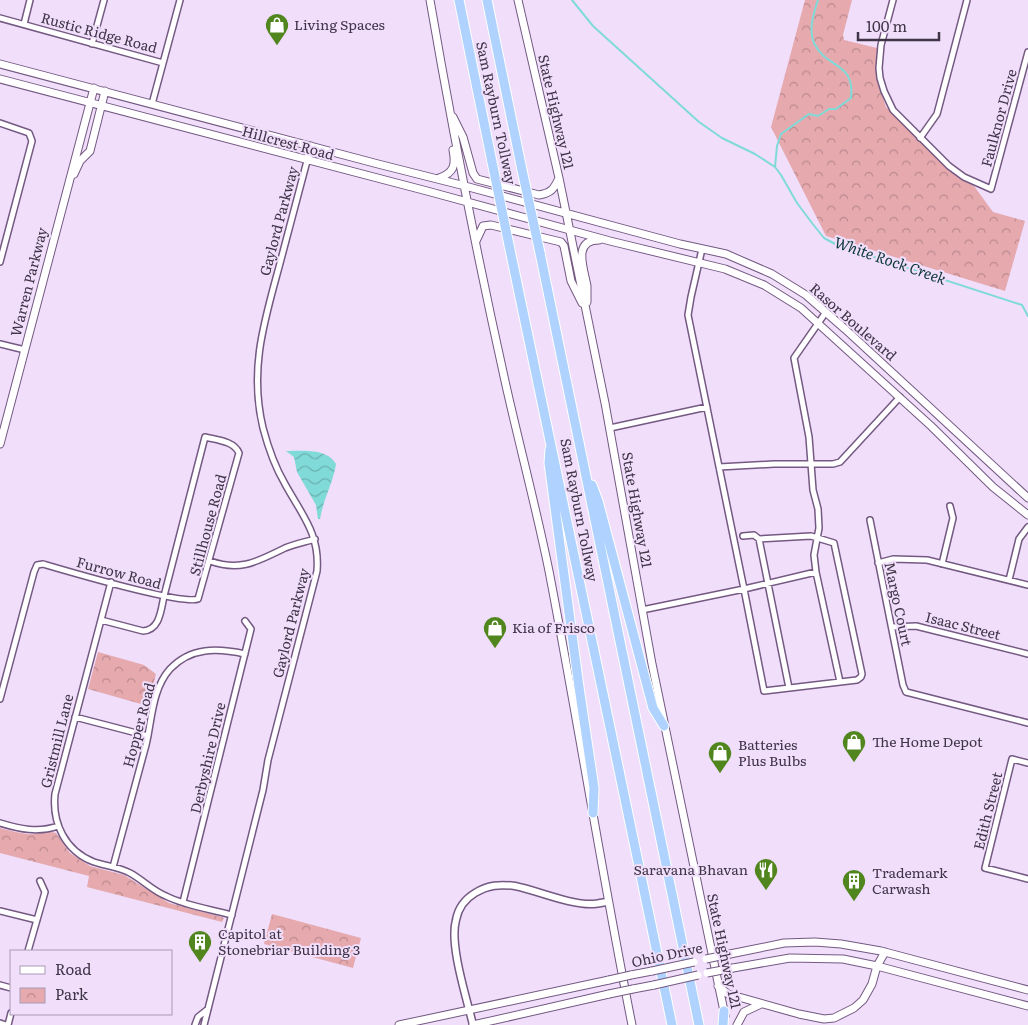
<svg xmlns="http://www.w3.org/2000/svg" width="1028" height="1025" font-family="Literata,serif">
<defs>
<pattern id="park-crowns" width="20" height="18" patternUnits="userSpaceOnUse" patternTransform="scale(1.25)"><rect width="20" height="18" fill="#e5a9ae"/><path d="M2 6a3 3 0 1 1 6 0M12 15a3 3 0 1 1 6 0" fill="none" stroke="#bb8a8f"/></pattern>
<pattern id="water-waves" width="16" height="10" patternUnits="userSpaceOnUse" patternTransform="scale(1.25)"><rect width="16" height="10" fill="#80dad8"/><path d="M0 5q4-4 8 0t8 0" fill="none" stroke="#6ab2b1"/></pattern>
</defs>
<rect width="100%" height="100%" fill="#f0defb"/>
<path fill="url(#park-crowns)" d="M 805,0 L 852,0 L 843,35 L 844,40 L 877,48 L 876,77 L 886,107 L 953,173 L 974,186 L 993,212 L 1025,221 L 1005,291 L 826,236 L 771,127 Z
M 98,652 L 144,665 L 156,674 L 148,706 L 88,689 Z
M 0,828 C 9,830 18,833 28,834 C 37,835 48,830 56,833 L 70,853 L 90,866 L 124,875 L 169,903 L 222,917 L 224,918 L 222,922 L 87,887 L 89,876 L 0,853 Z
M 272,914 L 361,938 L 353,968 L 264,944 Z"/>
<path fill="url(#water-waves)" d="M 286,451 C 302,451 327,448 336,464 C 333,483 323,500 320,519 L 318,519 L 316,505 L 297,472 L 294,457 Z"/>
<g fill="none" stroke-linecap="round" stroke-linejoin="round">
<path stroke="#80dad8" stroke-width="2" d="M 572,0 L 593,26 L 699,122 L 722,138 L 755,154 L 775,167 L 781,175 L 797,203 L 812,223 L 824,238 L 837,245 L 1022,305 L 1028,316
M 775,167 L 777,146 L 781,134 L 809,114 L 818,116 L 829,109 L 836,109 L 851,98 C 855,61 826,69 814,43 C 808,30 814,12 818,0"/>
<g stroke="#745982" stroke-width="8">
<path id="minor" d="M 893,0 L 881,45 L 879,68 L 880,78 L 884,91 L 893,110 L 949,166 L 964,177 L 991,189 L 1028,52
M 0,18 L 163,63
M 24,24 L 30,0
M 92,44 L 104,0
M 152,104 L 180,0
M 0,123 L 29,133 L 32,141 L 0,262
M 920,138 L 937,114 L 967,0
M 0,344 L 25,350
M 610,428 L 707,407
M 719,467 L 774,464 L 833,464 L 840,462 L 900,397
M 870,520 L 903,685 L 906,692 L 1028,723
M 743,536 L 754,535 L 759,539 L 811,536 L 834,543 L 862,674 L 861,677 L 857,680 L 764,691 L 744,589 L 816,572 L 840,682
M 759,539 L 789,688
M 210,561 C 241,572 258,561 285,548 C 294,544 305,542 315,539
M 878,563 L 893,559 L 927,560 L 1028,585
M 942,564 L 953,518 L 950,506
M 816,572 L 814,555 L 819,528 L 818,509 L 813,490 L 809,437 L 794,358 L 826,312
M 1009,580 L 1019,539 L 1028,527
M 111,582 L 55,794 C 52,823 65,851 94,862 C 106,866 119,867 130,873 C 143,880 153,891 166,896 C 186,906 210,909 232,915
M 642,610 L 744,589 L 688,315 L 691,297 L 702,249
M 892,627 L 916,626 L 1028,654
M 0,699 L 34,572 L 37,565 L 43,564 C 67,571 182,605 198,599 L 239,453 C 234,441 217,440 205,437 L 164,596 C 161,610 160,630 143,631 L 101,620
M 75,717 L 148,736
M 1028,763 L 1012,759 L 985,868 L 1028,879
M 0,823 C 20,829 38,833 58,826
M 113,867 C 124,827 135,786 146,745 C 152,720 152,689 170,669 C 191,647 217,648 245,654
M 183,902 L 251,629 L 245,621
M 0,911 L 37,920
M 28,951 L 45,892 L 40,881
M 0,985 L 11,988
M 0,1023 L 6,1025
M 8,1025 L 11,1013
M 195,1025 L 198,1017 L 208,1009
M 204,1025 L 263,790 L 268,760 L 317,571 C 320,534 302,515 285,484 C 275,467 268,447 263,428 C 249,370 264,322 279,267 C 288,232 298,196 307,161"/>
</g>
<g stroke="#745982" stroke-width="9">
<path id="tertiary" d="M 473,1025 C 467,999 449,945 456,920 C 458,909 465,899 475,893 C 488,885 500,884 515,886 C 539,891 570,905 593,904 C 598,904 603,902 608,902"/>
</g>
<g stroke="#745982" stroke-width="9">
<path id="secondary" d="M 430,0 C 452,128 477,255 505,381 C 519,444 536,507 549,571 C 578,722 602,874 632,1025
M 518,0 L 559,178 L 605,403 L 652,664 L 725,1016
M 0,64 L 378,164 L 465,186 L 680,244 L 726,254 L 772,274 L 806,295 L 845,329 L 1028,498
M 0,79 L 427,191 L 610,241 L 725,269 L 764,285 L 801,308 L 931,426 L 993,487 L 1028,515
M 453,117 L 463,137 L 473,173 L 477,179 L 539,195 C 551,193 554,189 559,178
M 307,161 L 311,146
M 74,174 L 80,161 L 90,151 L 105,91
M 439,178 C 454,173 456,165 453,150
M 476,241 L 483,226 L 491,225 L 561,242 L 564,246 L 571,281 L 582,303
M 587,302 C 587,297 587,291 587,286 C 584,269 572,240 599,240
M 0,444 L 94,88
M 730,954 L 784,943 L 815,942 L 841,944 L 881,951 L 1028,990
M 733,968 L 790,958 L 843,959 L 877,966 L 1028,1006
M 631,975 L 652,971
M 718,986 L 728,994 L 799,1014 L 824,1019 L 834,1018 L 854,1008 L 863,1000 L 872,984 L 877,966 L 885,952
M 633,989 L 654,985
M 399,1025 L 609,980
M 473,1025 L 609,994
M 737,1025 L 744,1012 L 761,1004"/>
</g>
<g stroke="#fff" stroke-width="11">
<path id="motorway" d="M 459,0 L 492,162
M 487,0 L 522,170
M 509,245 C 565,505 617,765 672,1025
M 540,253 L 699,1025
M 550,449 L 549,463 L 579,687 L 594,788 L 593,813
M 592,485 L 598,501 L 653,708 L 664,726
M 723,1025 L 724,1011"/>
</g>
<use href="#minor" stroke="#fff" stroke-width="5"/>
<use href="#tertiary" stroke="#fff" stroke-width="6"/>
<use href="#secondary" stroke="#fff" stroke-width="7"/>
<use href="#motorway" stroke="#afd3fe" stroke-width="9"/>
<g stroke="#745982" stroke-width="9" stroke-linecap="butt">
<path id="secondary-bridge" d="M 706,959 L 730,954
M 652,971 L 694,962
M 707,973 L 733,968
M 609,980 L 631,975
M 654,985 L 698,975
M 609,994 L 633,989"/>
</g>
<g stroke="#fff" stroke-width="11" stroke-linecap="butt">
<path id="motorway-bridge" d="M 492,162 L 509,245
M 522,170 L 540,253"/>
</g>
<use href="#secondary-bridge" stroke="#fff" stroke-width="7"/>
<use href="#motorway-bridge" stroke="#afd3fe" stroke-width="9"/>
</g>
<defs>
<g id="shop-pin" transform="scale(1.25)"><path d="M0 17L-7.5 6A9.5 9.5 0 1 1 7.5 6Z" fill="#51861f" stroke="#f0defb"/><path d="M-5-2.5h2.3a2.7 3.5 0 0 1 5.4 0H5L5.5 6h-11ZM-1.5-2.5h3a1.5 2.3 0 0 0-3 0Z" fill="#fff"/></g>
<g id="restaurant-pin" transform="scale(1.25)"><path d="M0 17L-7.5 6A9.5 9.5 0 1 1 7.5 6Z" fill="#51861f" stroke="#f0defb"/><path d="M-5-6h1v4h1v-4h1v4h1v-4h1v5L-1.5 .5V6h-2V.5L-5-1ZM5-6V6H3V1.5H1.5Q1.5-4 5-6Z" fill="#fff"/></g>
<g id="building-pin" transform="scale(1.25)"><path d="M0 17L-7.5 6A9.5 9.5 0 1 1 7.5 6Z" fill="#51861f" stroke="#f0defb"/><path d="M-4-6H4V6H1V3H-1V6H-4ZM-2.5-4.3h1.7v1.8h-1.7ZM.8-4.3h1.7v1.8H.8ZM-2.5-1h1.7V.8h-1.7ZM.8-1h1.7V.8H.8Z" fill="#fff"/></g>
</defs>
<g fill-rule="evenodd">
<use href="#shop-pin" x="277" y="25"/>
<use href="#shop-pin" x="495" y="628"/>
<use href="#shop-pin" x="854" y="742"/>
<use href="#shop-pin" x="720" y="753"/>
<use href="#restaurant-pin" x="766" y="870"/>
<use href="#building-pin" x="854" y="881"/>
<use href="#building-pin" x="200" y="942"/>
</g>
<g text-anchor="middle" stroke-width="4" stroke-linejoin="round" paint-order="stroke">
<g font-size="14" fill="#403447" stroke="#f0defb" text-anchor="start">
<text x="294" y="30">Living Spaces</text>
<text x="512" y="633">Kia of Frisco</text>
<text x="872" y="747">The Home Depot</text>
<text x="738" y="750">Batteries<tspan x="738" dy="16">Plus Bulbs</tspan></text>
<text x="748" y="875" text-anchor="end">Saravana Bhavan</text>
<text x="872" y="878">Trademark<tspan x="872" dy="16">Carwash</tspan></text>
<text x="218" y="939">Capitol at<tspan x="218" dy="16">Stonebriar Building 3</tspan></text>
</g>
<g font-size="14" fill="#403447" stroke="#f0defb">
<text transform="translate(99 33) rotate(15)" y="5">Rustic Ridge Road</text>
<text transform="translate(556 112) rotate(77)" y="5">State Highway 121</text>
<text transform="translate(496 113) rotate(78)" y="5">Sam Rayburn Tollway</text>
<text transform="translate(999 118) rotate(-75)" y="5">Faulknor Drive</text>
<text transform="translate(288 143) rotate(15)" y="5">Hillcrest Road</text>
<text transform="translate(279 221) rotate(-75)" y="5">Gaylord Parkway</text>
<text transform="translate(29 282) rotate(-76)" y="5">Warren Parkway</text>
<text transform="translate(853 322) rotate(41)" y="5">Rasor Boulevard</text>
<text transform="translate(579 510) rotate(79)" y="5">Sam Rayburn Tollway</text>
<text transform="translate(637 510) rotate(80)" y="5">State Highway 121</text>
<text transform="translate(208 525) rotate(-75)" y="5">Stillhouse Road</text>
<text transform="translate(119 573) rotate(15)" y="5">Furrow Road</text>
<text transform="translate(898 604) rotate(78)" y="5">Margo Court</text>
<text transform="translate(291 623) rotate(-76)" y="5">Gaylord Parkway</text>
<text transform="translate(963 626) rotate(14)" y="5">Isaac Street</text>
<text transform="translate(139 725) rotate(-75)" y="5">Hopper Road</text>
<text transform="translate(57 741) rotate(-76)" y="5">Gristmill Lane</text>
<text transform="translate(208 758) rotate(-77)" y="5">Derbyshire Drive</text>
<text transform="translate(988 811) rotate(-76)" y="5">Edith Street</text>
<text transform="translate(724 951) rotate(78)" y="5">State Highway 121</text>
<text transform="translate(667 955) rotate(-12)" y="5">Ohio Drive</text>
</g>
<g font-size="15" font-style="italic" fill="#0b3737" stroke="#f0defb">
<text transform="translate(890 261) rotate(19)" y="5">White Rock Creek</text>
</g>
</g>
<rect x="10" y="950" width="162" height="65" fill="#f0defb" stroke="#aa9ab3"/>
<rect x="20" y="966" width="25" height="8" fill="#ffffff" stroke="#aa9ab3"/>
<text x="55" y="975" font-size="15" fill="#403447">Road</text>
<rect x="20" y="988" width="25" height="15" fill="url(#park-crowns)" stroke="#aa9ab3"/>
<text x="55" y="1000" font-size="15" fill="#403447">Park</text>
<path d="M858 32v8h81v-8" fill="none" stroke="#403447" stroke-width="2.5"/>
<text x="866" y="32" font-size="15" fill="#403447" stroke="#f0defb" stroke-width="4" paint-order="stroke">100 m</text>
</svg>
